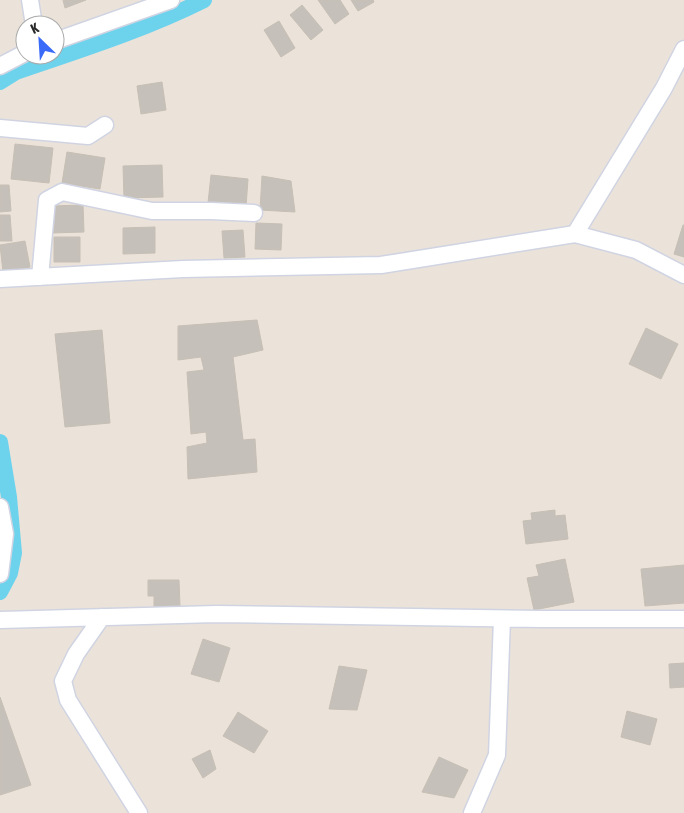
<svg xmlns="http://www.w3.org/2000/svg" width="684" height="813" font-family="'Asap Condensed',sans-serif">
<rect width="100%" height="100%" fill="#ebe3da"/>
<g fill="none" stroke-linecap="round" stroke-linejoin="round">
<path stroke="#6dd3ed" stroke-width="16" d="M 0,82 L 16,72 C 80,50 144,30 204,0
M 0,442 L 9,497 L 14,553 L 10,573 L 0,592"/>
</g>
<path fill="#c6c0ba" stroke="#c6bfb4" d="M 63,0 L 86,0 L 65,8 Z
M 318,0 L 340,0 L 349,14 L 335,24 Z
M 351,0 L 373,0 L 374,2 L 358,11 Z
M 302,5 L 323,30 L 311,40 L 290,15 Z
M 279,21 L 295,48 L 281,57 L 264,30 Z
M 162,82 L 166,110 L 141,114 L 137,86 Z
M 15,144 L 53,148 L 49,183 L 11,179 Z
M 67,152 L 105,158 L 100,189 L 62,183 Z
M 162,165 L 163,197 L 124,198 L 123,166 Z
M 211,175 L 248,179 L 246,207 L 208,203 Z
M 262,176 L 291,181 L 295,212 L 260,210 Z
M 0,185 L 9,185 L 11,211 L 0,212 Z
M 83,205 L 84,232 L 52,233 L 51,206 Z
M 0,215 L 10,215 L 12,241 L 0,241 Z
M 256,223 L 282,224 L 281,250 L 255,249 Z
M 683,225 L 684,225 L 684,257 L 674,254 Z
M 155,227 L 155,253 L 123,254 L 123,228 Z
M 243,230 L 245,257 L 224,258 L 222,231 Z
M 54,237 L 80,237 L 80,262 L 54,262 Z
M 25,241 L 30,267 L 3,272 L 0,245 Z
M 257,320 L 263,350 L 233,357 L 243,440 L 255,439 L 257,472 L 188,479 L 187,447 L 207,443 L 206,432 L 191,434 L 187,372 L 204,370 L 201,357 L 178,360 L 178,326 Z
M 646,328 L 678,344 L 661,379 L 629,364 Z
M 102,330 L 110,423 L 65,427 L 55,334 Z
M 555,510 L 555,516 L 565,515 L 568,539 L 526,544 L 523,521 L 532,520 L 531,513 Z
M 565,559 L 574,602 L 534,610 L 527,578 L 539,576 L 536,565 Z
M 684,565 L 684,603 L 645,606 L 641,569 Z
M 148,580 L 179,580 L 180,607 L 154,607 L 154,596 L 148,596 Z
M 203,639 L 230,648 L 219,682 L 191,674 Z
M 684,663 L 684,687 L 670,688 L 669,664 Z
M 339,666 L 367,670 L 357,710 L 329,709 Z
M 0,697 L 31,785 L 0,795 Z
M 627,711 L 657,719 L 650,745 L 621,737 Z
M 238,712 L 268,731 L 254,753 L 223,736 Z
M 210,750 L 216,769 L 203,778 L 192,759 Z
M 439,757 L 468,770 L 454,798 L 422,792 Z"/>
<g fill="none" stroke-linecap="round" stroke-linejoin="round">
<g stroke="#d0d4e2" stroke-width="19">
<path id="minor" d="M 30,0 L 34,25
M 55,41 L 171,0
M 0,66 L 25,53
M 0,128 L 88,136 L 105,125
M 575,234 L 636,250 L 684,275
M 40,277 L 47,200 L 62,192 L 152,211 L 211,211 L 254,213
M 0,279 L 183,269 L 381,265 L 575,234 L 664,88 L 684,49
M 0,507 L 5,534 L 0,574
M 102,617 L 76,654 L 63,681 L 68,700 L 139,813
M 0,620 L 216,614 L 541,619 L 684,619
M 472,813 L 497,755 L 502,619"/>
</g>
<use href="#minor" stroke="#fff" stroke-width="16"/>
</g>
<g transform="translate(40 40) rotate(335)"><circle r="24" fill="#ffffff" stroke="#a9a9a9"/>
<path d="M0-4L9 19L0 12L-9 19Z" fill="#3a6af8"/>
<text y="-8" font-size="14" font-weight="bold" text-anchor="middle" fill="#292929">K</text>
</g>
</svg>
